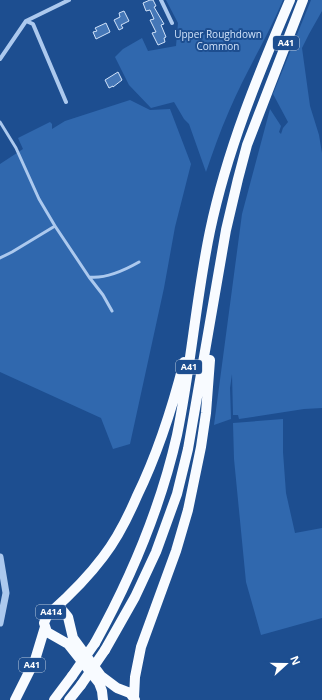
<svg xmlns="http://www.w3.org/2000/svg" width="322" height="700" font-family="'Open Sans',sans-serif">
<rect width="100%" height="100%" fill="#1d4e90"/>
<path fill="#3068ae" d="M 166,0 L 283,0 C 267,38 245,73 229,111 C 220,131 213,152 206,172 L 189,124 L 184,119 L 174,102 L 151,108 L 129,85 L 115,57 L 123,49 L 142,38 L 148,51 L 176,46 L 178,23 Z
M 311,0 L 322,0 L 322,11 L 309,34 L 302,48 L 310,106 L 319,135 L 322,153 L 322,408 L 304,409 L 239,419 L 238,415 L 233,415 L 232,374 L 230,388 L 231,419 L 214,425 L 242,214 L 270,109 L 281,126 L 279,132 L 281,134 L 283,128 L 288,122 L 273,94 Z
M 130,100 L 150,110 L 170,109 L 191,164 L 175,227 L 164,288 L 130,444 L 113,449 L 101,418 L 0,372 L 0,164 L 23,149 L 18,138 L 50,122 L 52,124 L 52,129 L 65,121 Z
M 283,419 L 283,452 L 286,493 L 295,533 L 322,528 L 322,618 L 261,635 L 246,582 L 234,459 L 233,423 Z"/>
<path fill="#4577b7" stroke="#d1e3fa" d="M 150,0 L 153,0 L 156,6 L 154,7 L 164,24 L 161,25 L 166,37 L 164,38 L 165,42 L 158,45 L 152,33 L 156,32 L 150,20 L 154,19 L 150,10 L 146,11 L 143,3 Z
M 124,11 L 129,21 L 121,25 L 123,28 L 119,30 L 114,20 L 120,17 L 119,13 Z
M 106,23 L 110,32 L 96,39 L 93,32 L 97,31 L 95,28 Z
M 118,72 L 122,80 L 113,87 L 113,86 L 109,88 L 105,80 Z"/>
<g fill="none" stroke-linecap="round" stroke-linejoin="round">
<path stroke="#acc9ee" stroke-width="3" d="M 0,122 L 16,148 L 39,199 L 55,226 L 12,252 L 0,258
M 55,226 L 89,277 L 103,295 L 112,311
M 89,277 C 106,279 125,270 139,262"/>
<path stroke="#acc9ee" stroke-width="4" d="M 161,0 L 172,23
M 26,21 L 33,24 L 66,102
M 0,59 L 26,21 L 69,0"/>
<path stroke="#acc9ee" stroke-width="7" d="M 0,557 L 6,593 L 0,623"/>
<path stroke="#f8fbff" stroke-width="10" d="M 51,612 C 70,595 88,577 103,557 C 117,539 128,517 137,496 C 158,453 172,409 184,362
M 95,643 C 132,576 160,510 177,435 C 191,367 196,298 210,231 C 227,150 258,75 290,0
M 105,650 L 135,597 L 156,552 L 177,494 L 188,449 L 226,230 L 238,179 L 247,145 L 303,0
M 134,698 L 135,677 L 141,647 L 176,551 L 188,510 L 201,447 L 206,413 L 210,360
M 15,700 L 35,660 L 45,627
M 54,700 L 72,676
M 69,700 L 81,685
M 103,700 L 102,691 L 99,683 L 68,644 L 47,632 L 44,623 L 48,614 L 58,610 L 64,612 L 68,617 L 73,638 L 101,676 L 117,688 L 130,693 L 135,700"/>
<path stroke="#f8fbff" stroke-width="10" d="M 72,676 L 95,643
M 81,685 L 105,650"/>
</g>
<g text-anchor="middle" stroke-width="4" stroke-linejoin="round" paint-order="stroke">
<g fill="#1d4e90" stroke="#bbcade" stroke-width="1">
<rect x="273" y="36" width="26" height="14" rx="3"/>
<rect x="176" y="360" width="26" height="14" rx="3"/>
<rect x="36" y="605" width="30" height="14" rx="3"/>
<rect x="19" y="658" width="26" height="14" rx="3"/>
</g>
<g font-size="9" font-weight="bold" fill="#fff">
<text x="286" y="46">A41</text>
<text x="189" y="370">A41</text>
<text x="51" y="615">A414</text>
<text x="32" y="668">A41</text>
</g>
<g font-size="10" fill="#d1e3fa" stroke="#1d4e90">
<text x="218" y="38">Upper Roughdown<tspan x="218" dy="12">Common</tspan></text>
</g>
</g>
<g transform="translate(286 664) rotate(69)" stroke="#1d4e90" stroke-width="3" paint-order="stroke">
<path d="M0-3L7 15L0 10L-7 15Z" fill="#ffffff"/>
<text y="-6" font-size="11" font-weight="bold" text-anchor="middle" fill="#ffffff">N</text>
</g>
</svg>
